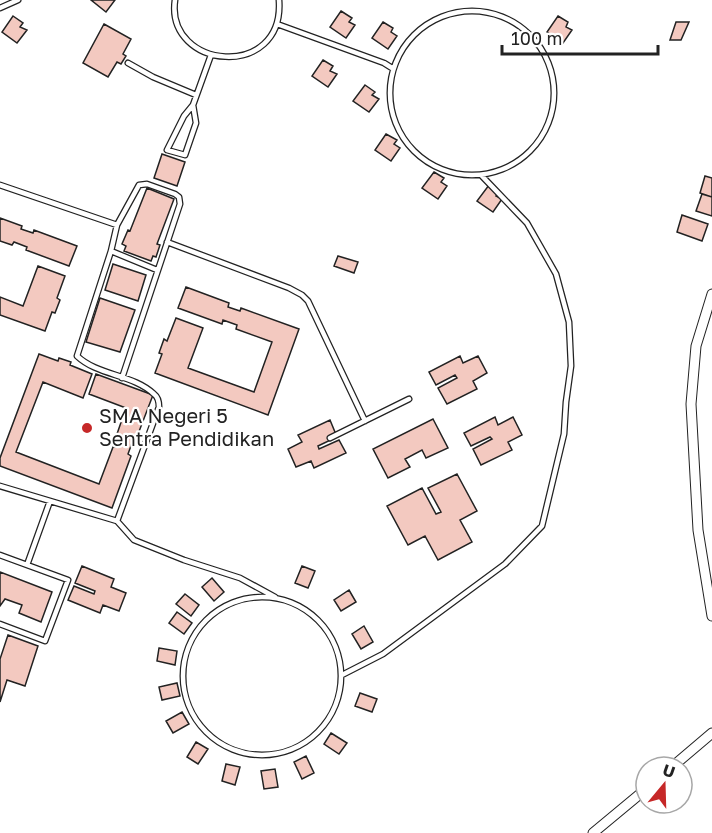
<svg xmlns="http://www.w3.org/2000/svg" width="712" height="833" font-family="'Golos Text',sans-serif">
<rect width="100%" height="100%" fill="#fff"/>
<path fill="#f3c9c0" stroke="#222" stroke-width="1.5" d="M 91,0 L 115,0 L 106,12 Z
M 341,11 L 352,18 L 349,22 L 355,25 L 346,38 L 330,27 Z
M 13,16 L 23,23 L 20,27 L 27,30 L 17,43 L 2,32 Z
M 558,16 L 568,22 L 566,27 L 572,30 L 563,43 L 547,32 Z
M 383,22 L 393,28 L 391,32 L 397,36 L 388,49 L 372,38 Z
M 676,22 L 689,22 L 681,40 L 670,40 Z
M 104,24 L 131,39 L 123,54 L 126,56 L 121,64 L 117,62 L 108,77 L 83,63 Z
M 323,60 L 333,66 L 330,71 L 337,74 L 328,87 L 312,76 Z
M 365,85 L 375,92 L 372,95 L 379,99 L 369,112 L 353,101 Z
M 386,134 L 397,140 L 394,144 L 400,148 L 391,161 L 375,150 Z
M 162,154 L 185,162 L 177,186 L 154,178 Z
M 434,172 L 444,178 L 441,182 L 447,186 L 438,199 L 422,188 Z
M 705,176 L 712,178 L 712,197 L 700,193 Z
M 489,185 L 499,192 L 496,196 L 502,199 L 493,212 L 477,201 Z
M 147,188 L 174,199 L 157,244 L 160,245 L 156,257 L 153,256 L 151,261 L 124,251 L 126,246 L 122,244 L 128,230 L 130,231 Z
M 702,194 L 712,197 L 712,216 L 696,211 Z
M 682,215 L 708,224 L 702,241 L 677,232 Z
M 0,218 L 22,226 L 21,229 L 33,233 L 34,230 L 77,246 L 69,266 L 26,250 L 27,247 L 14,242 L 12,245 L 0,241 Z
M 338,256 L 358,262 L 354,273 L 334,266 Z
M 113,264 L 146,275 L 138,301 L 105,290 Z
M 38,266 L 65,276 L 57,298 L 60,300 L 55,313 L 52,312 L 45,331 L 0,315 L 0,297 L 23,306 Z
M 186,287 L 229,303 L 228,307 L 240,311 L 241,308 L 299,329 L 268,415 L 155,373 L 162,354 L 159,353 L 164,339 L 167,341 L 176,318 L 203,328 L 188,368 L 254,392 L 272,342 L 236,329 L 237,325 L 223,320 L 222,324 L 178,308 Z
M 100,298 L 135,310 L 120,352 L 86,342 Z
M 39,354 L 58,361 L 59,358 L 71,362 L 70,365 L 92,374 L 83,398 L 43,382 L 16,452 L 99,484 L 113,447 L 117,447 L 121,435 L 117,434 L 126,408 L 89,394 L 96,374 L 153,395 L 135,442 L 132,443 L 128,454 L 131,456 L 112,508 L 0,466 L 0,458 Z
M 460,356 L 463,363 L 478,356 L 487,373 L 473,381 L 477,389 L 447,404 L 438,388 L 457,378 L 455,375 L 436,385 L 429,372 Z
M 495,417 L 498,425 L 513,417 L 522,435 L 508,442 L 512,450 L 481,465 L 473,449 L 492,439 L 490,437 L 471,446 L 464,433 Z
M 433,419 L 448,448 L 426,458 L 422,450 L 405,459 L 410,467 L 388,478 L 373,449 Z
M 330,420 L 337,437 L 318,446 L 319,449 L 339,440 L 346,453 L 314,468 L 311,461 L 296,467 L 288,449 L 302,442 L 298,435 Z
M 457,474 L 477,511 L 460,520 L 472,542 L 438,560 L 425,536 L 408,545 L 387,506 L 422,488 L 436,514 L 441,512 L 428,488 Z
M 82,566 L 114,579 L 111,587 L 126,593 L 119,611 L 103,605 L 100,613 L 68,600 L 74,586 L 94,594 L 95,591 L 75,583 Z
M 302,566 L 315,571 L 308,588 L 295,583 Z
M 0,572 L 52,592 L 41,622 L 19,613 L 22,605 L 5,599 L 0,606 Z
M 212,578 L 224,592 L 214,601 L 202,587 Z
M 349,590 L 356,602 L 341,611 L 334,600 Z
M 185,594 L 199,605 L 191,616 L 176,604 Z
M 177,612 L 192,623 L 184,634 L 169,623 Z
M 364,626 L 373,642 L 361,649 L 352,634 Z
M 8,635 L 38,646 L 25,686 L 7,680 L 0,702 L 0,659 Z
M 159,648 L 177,651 L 175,665 L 157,661 Z
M 177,683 L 180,696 L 162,700 L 159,687 Z
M 360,693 L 377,699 L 372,712 L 355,706 Z
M 182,712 L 189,724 L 173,733 L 166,721 Z
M 331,733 L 347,743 L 339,754 L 324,744 Z
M 196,742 L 208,749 L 198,764 L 187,757 Z
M 306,756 L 314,773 L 302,779 L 294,762 Z
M 226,764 L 240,767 L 235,785 L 222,781 Z
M 275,769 L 278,787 L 264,789 L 261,771 Z"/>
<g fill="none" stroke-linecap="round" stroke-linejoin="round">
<g stroke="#222" stroke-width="7">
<path id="lane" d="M 175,0 C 165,70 285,81 279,0
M 0,8 L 18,0
M390 93a82 82 0 1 1 164 0a82 82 0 1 1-164 0Z
M 277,24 L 384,63 L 392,68
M 128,63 L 153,77 L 196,95
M 193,105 L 184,116 L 167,150 L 185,155 L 196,123 L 193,105 L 211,55
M 0,185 L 117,225
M 167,242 L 289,288 L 302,295 L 308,301 L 365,421
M 111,251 L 157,270
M 330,438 L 409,399
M 0,486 L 117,521 L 134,540 L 184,560 L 240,578 L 275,597
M 117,521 L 159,407 C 159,402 158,397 154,394 C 133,374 98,376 77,356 L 111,251 L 117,225 L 139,185 L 147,184 L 175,194 L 179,197 L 180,204 L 122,378
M 0,555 L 68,580 L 45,641 L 0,624
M 27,565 L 50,501
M183 676a79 79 0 1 1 158 0a79 79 0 1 1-158 0Z
M 342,675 L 383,654 L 505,564 L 542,526 L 564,434 L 566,402 L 571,366 L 569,322 L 556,274 L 527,223 L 481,175"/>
</g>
<g stroke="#222" stroke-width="11">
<path id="street" d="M 712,294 L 696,346 L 691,404 L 698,530 L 712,616
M 672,767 L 712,733
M 593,833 L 646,789"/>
</g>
<use href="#lane" stroke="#fff" stroke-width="4.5"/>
<use href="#street" stroke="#fff" stroke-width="9"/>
</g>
<circle fill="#c62828" stroke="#fff" stroke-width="2" cx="87" cy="428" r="6"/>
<g text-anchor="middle" stroke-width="4.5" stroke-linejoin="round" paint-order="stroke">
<g font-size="20" fill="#222" stroke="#fff" text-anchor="start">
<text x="99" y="423">SMA Negeri 5<tspan x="99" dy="23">Sentra Pendidikan</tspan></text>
</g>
</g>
<g transform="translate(664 785) rotate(19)"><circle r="28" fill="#ffffff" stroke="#a7a7a7" stroke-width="1.5"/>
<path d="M0-4.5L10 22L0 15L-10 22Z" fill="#c62828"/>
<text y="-9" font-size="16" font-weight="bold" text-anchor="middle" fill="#222222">U</text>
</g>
<path d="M502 45v9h156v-9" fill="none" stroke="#222222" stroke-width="3"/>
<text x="511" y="45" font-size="18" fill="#222222" stroke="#ffffff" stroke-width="4.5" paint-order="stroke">100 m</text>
</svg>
